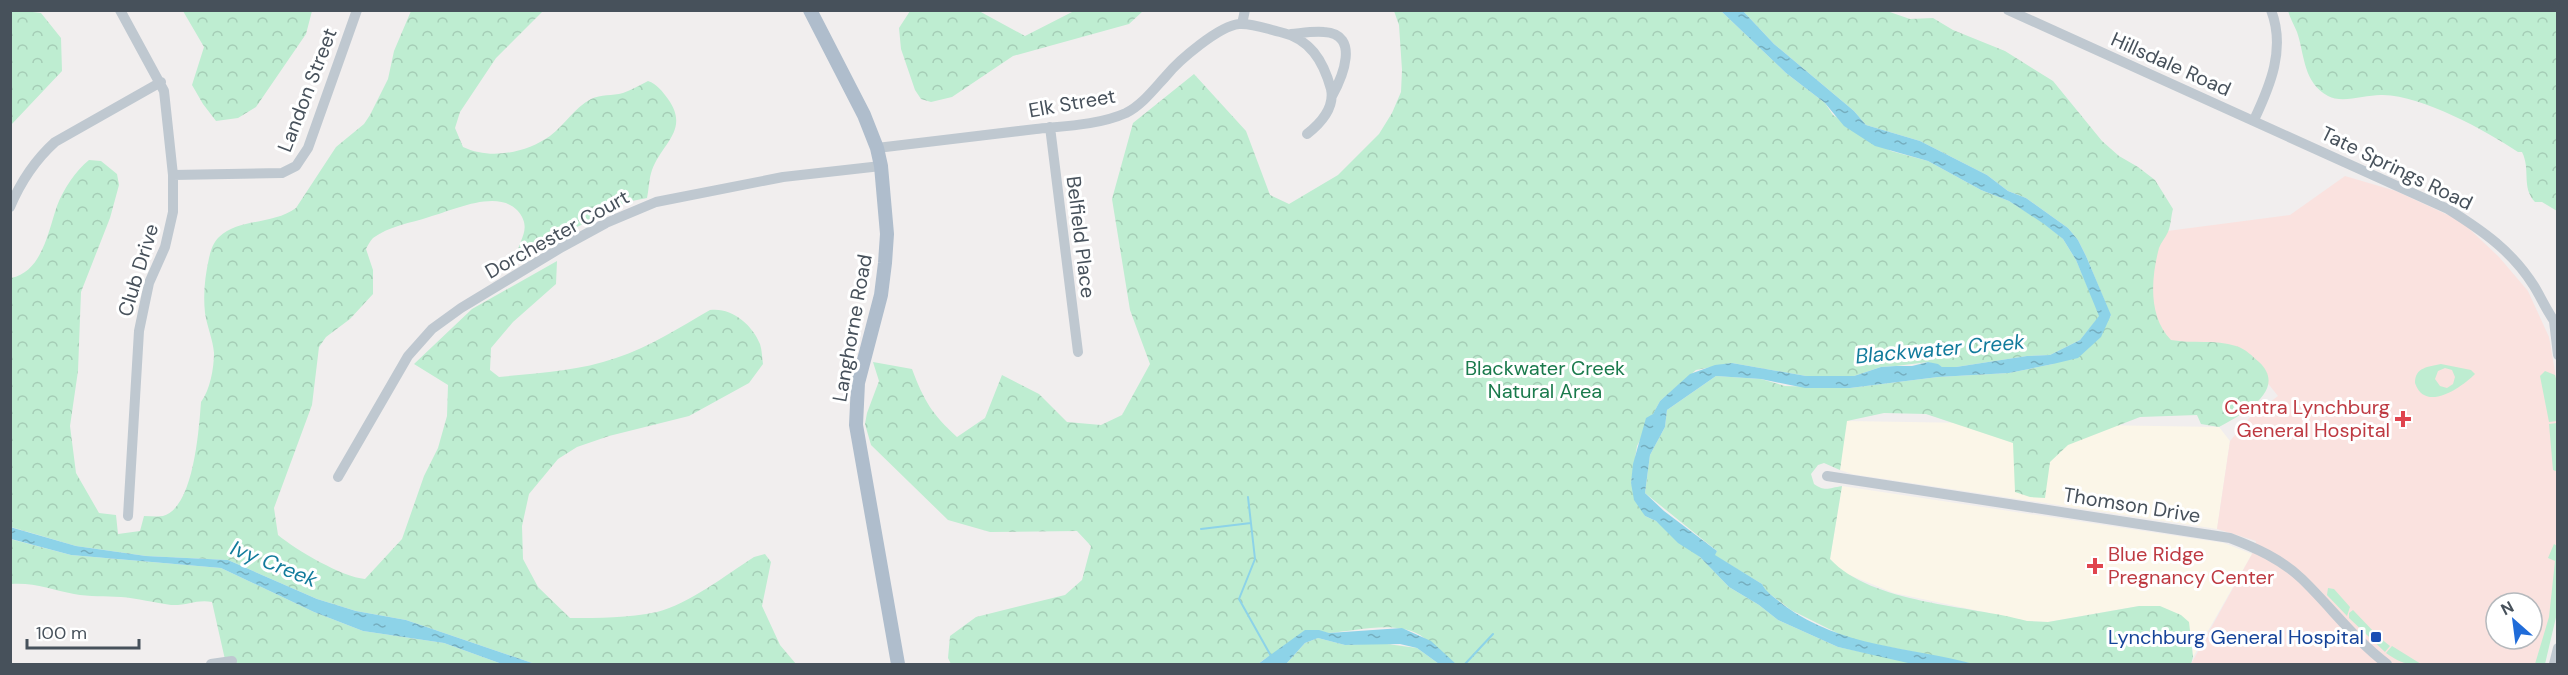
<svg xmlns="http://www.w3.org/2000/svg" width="2568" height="675" font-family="'DM Sans',sans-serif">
<defs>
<pattern id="forest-crowns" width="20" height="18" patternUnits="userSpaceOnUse" patternTransform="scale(1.5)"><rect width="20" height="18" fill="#beedd1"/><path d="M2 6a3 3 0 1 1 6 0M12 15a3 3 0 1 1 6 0" fill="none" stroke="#a5cdb6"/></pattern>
<pattern id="water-ripples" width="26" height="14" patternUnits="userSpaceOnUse" patternTransform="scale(1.5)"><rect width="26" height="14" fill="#8dd3e8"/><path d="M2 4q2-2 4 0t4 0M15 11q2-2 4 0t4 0" fill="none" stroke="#75aebf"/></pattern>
</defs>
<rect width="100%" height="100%" fill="#f1eeee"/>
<path fill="#fbf6e8" d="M 1846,421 L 2219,427 L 2230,441 L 2217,529 L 1852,474 L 1840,470 Z
M 1842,486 L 2224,543 L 2252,554 L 2193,657 L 2192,632 L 2139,606 L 2048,622 L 2027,621 L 1894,593 L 1842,572 L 1830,559 Z"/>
<path fill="#fae2df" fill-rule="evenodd" d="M 2345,176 L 2396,191 L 2461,221 L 2499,257 L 2528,291 L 2549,337 L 2558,389 L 2558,608 L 2544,664 L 2191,664 L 2252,554 L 2256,541 L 2217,529 L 2230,441 L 2251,416 L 2278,396 L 2258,371 L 2144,361 L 2152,233 L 2290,215 ZM 2496,603 L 2532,603 L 2532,639 L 2496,639 Z"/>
<path fill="#beedd1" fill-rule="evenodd" d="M 2441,364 L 2471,370 L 2475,374 C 2461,388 2425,413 2415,383 C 2415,367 2428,367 2441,364 ZM 2445,368 L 2452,370 L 2455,377 L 2453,384 L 2447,388 L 2440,386 L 2435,379 L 2438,371 Z
M 2545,371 L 2555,375 L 2558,386 L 2557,421 L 2549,422 L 2540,376 Z
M 2557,423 L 2558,472 L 2553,470 L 2549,424 Z
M 2554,544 L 2557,546 L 2557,613 L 2545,664 L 2535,664 L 2549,617 L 2555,561 L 2548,558 Z
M 2328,588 L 2334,589 L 2350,607 L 2347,616 L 2327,595 Z
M 2353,610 L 2375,633 L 2373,636 L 2378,640 L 2380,638 L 2390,646 L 2385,652 L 2349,618 L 2349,613 Z
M 2392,646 L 2421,664 C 2405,665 2399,662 2386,653 Z"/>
<path fill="url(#forest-crowns)" d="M 16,10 L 41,13 L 61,38 L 62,71 L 11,125 L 10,13 Z
M 1884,10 L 1910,19 L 1933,18 L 1953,30 L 2005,51 L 2053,81 L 2102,141 L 2119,156 L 2138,167 L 2155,180 L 2173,209 C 2171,216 2171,225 2168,232 C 2166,237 2161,242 2159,248 C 2151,278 2148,317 2171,340 C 2193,344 2215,339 2236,346 C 2246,349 2252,356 2259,362 C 2289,390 2241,415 2219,427 L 2201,424 L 2197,415 L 2140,417 L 2068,445 L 2050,462 L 2045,498 L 2030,497 L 2015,492 L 2013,443 L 1926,414 L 1884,413 L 1847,421 L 1840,470 L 1824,463 L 1818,465 L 1811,474 L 1814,484 C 1825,492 1829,488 1842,486 L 1830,559 C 1872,604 1969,605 2027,621 L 2048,622 L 2139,606 L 2160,606 L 2181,615 L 2189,622 L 2193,657 L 2191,664 L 1974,664 L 1849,639 L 1791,610 L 1766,591 L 1762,584 L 1714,555 L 1717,551 L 1645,493 L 1650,455 L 1665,427 L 1667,410 L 1716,376 L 1761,379 L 1785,386 L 1850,388 L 1938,377 L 2009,373 L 2053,364 L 2111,316 L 2086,256 L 2078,240 L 2068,228 L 2026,198 L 2008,191 L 1987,175 L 1920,141 L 1866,125 L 1854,111 L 1774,44 L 1743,11 Z
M 183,11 L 312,11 L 306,34 L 256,107 L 238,118 L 216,121 L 203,104 L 192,85 L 204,47 Z
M 411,11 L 543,11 L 496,58 L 460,112 L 455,128 L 463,147 C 490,160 526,153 550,136 C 565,125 574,108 591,99 C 601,94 612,96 623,93 C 631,90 640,85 648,81 C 657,84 662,91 668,99 C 690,130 662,143 652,170 C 649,178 649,189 647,198 L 627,202 L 549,241 L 518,261 C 513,243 536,231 517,210 C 496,189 452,211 429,217 C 411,223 389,226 373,238 C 370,241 368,245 366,249 L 373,270 L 373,294 L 350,319 L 326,337 L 319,347 L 312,405 L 274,508 L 278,535 C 296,550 342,577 365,579 L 402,539 L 424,476 L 438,448 L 447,416 L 448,385 L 414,364 L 472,309 L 557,261 L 556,284 L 513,322 L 491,348 L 490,370 L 499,377 C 538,373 579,371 616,358 C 650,347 680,327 710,310 C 731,307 752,324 760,344 C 762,350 762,358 763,364 L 749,383 L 689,416 L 609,436 L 577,447 L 558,459 L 529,494 L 522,526 L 523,559 L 538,587 L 570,618 C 599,618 628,618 657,612 C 689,604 726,575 754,557 L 765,554 L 771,562 L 762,606 L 780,645 L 796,664 L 535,664 L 406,620 L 356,611 L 317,599 L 228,560 L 146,556 L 76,546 L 11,527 L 11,278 C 42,272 48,232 57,206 C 63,190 76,170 89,160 L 101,161 L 117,174 L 119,185 L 110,218 L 81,292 L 78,371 L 70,426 L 76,473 L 99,513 L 116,515 L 118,534 L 140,531 L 144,516 C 150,516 157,517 163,516 C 194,508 199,428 201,402 C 210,390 214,368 214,353 C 213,340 207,326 205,313 C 203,294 205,276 209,258 C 211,250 213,243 219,237 C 239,218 273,225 296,208 L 336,147 L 364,124 L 370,115 L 388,79 L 394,51 Z
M 910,11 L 979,11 L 1025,36 L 1074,11 L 1143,11 L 1129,24 L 1013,56 L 952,97 L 931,102 L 921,99 L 915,90 L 901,49 L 899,28 Z
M 1394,11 L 1721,11 L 1786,73 L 1825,103 L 1833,115 L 1891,151 L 1928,161 L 1981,190 L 2009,201 L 2044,223 L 2063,239 L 2076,260 L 2100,316 L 2080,340 L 2050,355 L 2027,356 L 1956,367 L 1942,367 L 1928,362 L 1896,366 L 1881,367 L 1854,376 L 1806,376 L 1732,363 L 1696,370 L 1660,401 L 1637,446 L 1631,483 L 1645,516 L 1656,521 L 1700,557 L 1729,587 L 1759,605 L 1778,620 L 1838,647 L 1919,664 L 1456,664 C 1443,655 1433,644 1420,635 C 1394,620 1357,631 1328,633 C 1310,627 1299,635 1286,646 C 1277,653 1266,657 1258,664 L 951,664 L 948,658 L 950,636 L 976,617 L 1065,595 L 1082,580 L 1091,546 L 1077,531 L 990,532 L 948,520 L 871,445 L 865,424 L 867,413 L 879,381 L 873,362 L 912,369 C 924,401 932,414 957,437 L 985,418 L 1002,375 L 1039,394 L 1067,422 L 1101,425 L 1122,415 L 1150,364 L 1130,310 L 1112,199 L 1133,123 L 1194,74 L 1246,131 L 1270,195 L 1289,204 L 1338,175 L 1379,134 L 1392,113 L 1401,92 L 1402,70 L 1399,25 Z
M 2288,11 L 2557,11 L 2557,211 L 2542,202 L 2535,202 C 2521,187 2531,170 2522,152 L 2518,152 C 2485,130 2423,96 2383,95 C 2367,94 2343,104 2328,96 C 2303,82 2305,56 2297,32 C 2294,25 2290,18 2288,11 Z
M 10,539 L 71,555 L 221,568 L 314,612 L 363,631 L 444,643 L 502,664 L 226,664 L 212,602 C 197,599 186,606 171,605 C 155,603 137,598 121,597 C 105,596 90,597 74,594 C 53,590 33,582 11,584 Z
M 1318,638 L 1345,645 L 1380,643 L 1417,648 L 1439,664 L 1286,664 L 1305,643 Z"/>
<path fill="url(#water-ripples)" d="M 1721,11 L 1743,11 L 1774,44 L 1854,111 L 1866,125 L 1920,141 L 1987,175 L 2008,191 L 2026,198 L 2068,228 L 2078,240 L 2086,256 L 2111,315 L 2101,337 L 2078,358 L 2053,364 L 2009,373 L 1938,377 L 1850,388 L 1805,388 L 1761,379 L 1716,376 L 1667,410 L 1665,427 L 1650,455 L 1645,493 L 1664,511 L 1717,551 L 1715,555 L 1762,584 C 1767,594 1777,599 1785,606 C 1841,647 1910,647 1974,664 L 1908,663 L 1838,647 L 1778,620 L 1759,605 L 1729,587 L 1700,557 L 1678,543 L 1656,521 L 1645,516 L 1634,500 L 1631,483 L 1633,464 L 1646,418 L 1653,414 L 1660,401 L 1690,374 L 1715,365 L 1732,363 L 1806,376 L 1854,376 L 1881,367 L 1896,366 L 1912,366 L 1928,362 L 1938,364 L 1942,367 L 1956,367 L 2027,356 L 2050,355 L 2080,340 L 2099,316 L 2076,260 L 2063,239 L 2044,224 L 2009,201 L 1981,190 L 1928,161 L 1875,146 L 1844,126 L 1825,103 L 1786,73 Z
M 10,527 L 76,546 L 146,556 L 228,560 L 317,599 L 356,611 L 406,620 L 535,664 L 502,664 L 444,643 L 363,631 L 314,612 L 221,568 L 71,555 L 11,539 Z
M 1402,628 L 1431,641 L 1456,664 L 1439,664 L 1417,648 L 1400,644 L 1345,645 L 1318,638 L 1305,643 L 1286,664 L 1258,664 L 1305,630 L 1319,630 L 1329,633 Z"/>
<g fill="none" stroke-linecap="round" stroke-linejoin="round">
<path stroke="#8dd3e8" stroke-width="2" d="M 1248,497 L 1255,559 L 1239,599 L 1271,656
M 1201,529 L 1251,523
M 1465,664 L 1493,634"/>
<path stroke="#bfc8d0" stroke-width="10" d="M 120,10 L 164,91 L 173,175 L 173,212 L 165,247 L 149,283 L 139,331 L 128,516
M 2008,10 L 2448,209 C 2483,231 2512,251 2534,286 C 2542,299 2548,314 2558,326
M 1242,24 L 1245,10
M 1291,34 C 1302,33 1313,31 1324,32 C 1361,34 1342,78 1332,96
M 2254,120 C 2270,86 2286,49 2271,10
M 1050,127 L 1078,352
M 877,148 C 930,142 983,135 1036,129 C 1065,126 1099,125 1126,113 C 1142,105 1154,89 1166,76 C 1179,60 1219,26 1239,24 C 1252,23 1267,29 1280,32 C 1310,39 1323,60 1331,89 C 1335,108 1321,123 1307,134
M 173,175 L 282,173 L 296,166 L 308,148 L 357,10
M 10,207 C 21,181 34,161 55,142 L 161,82
M 2554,321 L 2558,355
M 1827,476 L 2230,538 C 2256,548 2281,559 2302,579 C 2331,607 2355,640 2387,664
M 338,477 L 408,356 L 432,329 L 461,308 L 562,247 L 606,223 L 656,202 L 783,177 L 881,166
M 211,664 L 232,661
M 2554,664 L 2558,648"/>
<path stroke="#afbdcc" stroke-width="14" d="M 810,10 L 864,115 L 877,148 L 881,166 L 887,234 L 885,263 L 881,295 L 858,383 L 856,425 L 898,664"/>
</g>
<g fill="#e0444e" stroke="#fff" stroke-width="2">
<path d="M2400 410h6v6h6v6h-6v6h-6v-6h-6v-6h6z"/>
<path d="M2092 557h6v6h6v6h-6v6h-6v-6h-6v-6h6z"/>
</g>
<rect fill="#1a4fb4" stroke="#fff" stroke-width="2" x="2370" y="631" width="12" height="12" rx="3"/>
<g text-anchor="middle" stroke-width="6" stroke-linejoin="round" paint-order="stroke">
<g font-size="20" fill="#47515b" stroke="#fff">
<text transform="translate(2171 64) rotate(24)" y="7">Hillsdale Road</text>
<text transform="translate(307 90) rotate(-69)" y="7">Landon Street</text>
<text transform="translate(1072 103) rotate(-10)" y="7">Elk Street</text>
<text transform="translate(2397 168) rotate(26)" y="7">Tate Springs Road</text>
<text transform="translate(557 234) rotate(-29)" y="7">Dorchester Court</text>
<text transform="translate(1081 237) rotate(83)" y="7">Belfield Place</text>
<text transform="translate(138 270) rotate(-73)" y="7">Club Drive</text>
<text transform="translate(852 328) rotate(-80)" y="7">Langhorne Road</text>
<text transform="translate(2132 505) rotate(9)" y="7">Thomson Drive</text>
</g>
<g font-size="20" fill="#1a7a4c" stroke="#fff">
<text x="1545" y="375">Blackwater Creek<tspan x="1545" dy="23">Natural Area</tspan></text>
</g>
<g font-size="20" fill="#be3a42" stroke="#fff" text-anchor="end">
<text x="2390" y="414">Centra Lynchburg<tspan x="2390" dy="23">General Hospital</tspan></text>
<text x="2108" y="561" text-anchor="start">Blue Ridge<tspan x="2108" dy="23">Pregnancy Center</tspan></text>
</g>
<g font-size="20" fill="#164399" stroke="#fff" text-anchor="end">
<text x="2364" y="644">Lynchburg General Hospital</text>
</g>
<g font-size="21" font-style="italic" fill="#127b9c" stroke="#fff">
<text transform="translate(1940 349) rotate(-5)" y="7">Blackwater Creek</text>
<text transform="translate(274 564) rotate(22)" y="7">Ivy Creek</text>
</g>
</g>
<rect width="2568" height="675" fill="none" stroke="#47515b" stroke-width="24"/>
<g transform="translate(2514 621) rotate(332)"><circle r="28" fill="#ffffff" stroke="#b5b9bd" stroke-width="1.5"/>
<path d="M0-4.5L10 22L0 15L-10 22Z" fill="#206cd9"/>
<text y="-9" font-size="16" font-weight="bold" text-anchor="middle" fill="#47515b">N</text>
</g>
<path d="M27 639v9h112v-9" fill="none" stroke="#47515b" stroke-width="3"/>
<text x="36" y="639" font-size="18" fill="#47515b" stroke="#ffffff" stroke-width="4.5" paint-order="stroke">100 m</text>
</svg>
